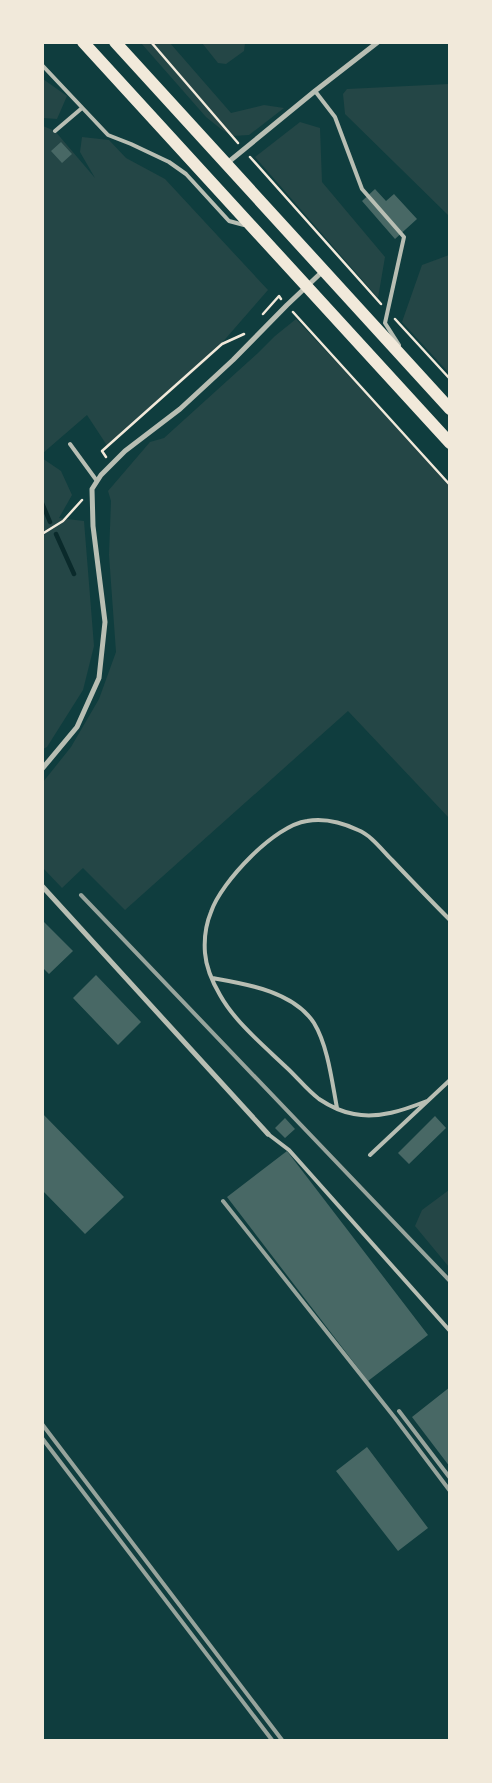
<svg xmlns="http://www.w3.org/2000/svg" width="492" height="1783" font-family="'Sofia Sans Condensed',sans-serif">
<rect width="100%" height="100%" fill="#0f3d3e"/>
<path fill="#244646" d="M 141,43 L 170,43 L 231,113 L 264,105 L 284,108 L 249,135 L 232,136 L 221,129 L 206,117 Z
M 202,43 L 245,42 L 245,43 L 244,51 L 226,64 L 218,63 Z
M 43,79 L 67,96 L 57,119 L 43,118 Z
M 449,84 L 450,84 L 449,216 L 345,114 L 343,94 L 347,89 Z
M 300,122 L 320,128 L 322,182 L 385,257 L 378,298 L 255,157 Z
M 43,126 L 55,131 L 95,178 L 80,152 L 82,137 L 109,140 L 126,158 L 165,179 L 268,290 L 207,360 L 108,447 L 87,415 L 43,453 Z
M 449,255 L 449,373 L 402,322 L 422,265 Z
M 296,319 L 449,482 L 449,818 L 348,711 L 125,910 L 83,868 L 62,888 L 43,868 L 43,782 L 71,747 L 99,699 L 116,652 L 109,555 L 111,501 L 108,491 L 150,442 L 164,438 L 258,353 L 275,336 Z
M 42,458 L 61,471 L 72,495 L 59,518 L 84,521 L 94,646 L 83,690 L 47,747 L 43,749 Z
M 449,1190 L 449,1267 L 415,1226 L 422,1210 Z"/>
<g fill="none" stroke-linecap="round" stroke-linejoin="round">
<path stroke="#0a2a2b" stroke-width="4.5" d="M 42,503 L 50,522
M 56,534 L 74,574"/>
</g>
<path fill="#486865" d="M 61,142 L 72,154 L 62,163 L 51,151 Z
M 375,189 L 386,201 L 394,194 L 417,219 L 395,239 L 362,201 Z
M 42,920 L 73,951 L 49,974 L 42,967 Z
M 96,975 L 141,1022 L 118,1045 L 73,998 Z
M 42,1113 L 124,1197 L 85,1234 L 42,1190 Z
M 435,1116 L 446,1128 L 409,1164 L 398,1153 Z
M 285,1118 L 295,1129 L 285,1138 L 275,1128 Z
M 287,1151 L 428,1335 L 368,1381 L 227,1197 Z
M 450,1387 L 450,1467 L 412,1417 Z
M 367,1447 L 428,1528 L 398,1551 L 336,1471 Z"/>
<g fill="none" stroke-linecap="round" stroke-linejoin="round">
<path stroke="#f1e9da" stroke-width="2.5" d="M 151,42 L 238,143
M 250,157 L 381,304
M 293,312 L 450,485
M 263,314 L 279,296 L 281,299
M 395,319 L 450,379
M 106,457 L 102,451 L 222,344 L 244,334
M 42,534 L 63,521 L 82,500"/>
<path stroke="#b8beb3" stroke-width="4" d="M 42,65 L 108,135 L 131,144 L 169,162 L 186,174 L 229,221 L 244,225
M 315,91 L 335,117 L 362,189 L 404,237 L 385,323 L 399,345
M 55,131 L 82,108
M 70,444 L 97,481
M 212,978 C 246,984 293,991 314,1023 C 328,1046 332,1082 337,1108
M 427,1101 C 404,1110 379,1119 354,1114 C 342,1112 328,1105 319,1099 C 307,1090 297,1077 286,1067 C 264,1046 235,1022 220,995 C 213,983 206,966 205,953 C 204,940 206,924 211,912 C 221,882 275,825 307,821 C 324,818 343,823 358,830 C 371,835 382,850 392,860 C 411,880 430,900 450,920
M 268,1134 L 289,1150 L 450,1331
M 370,1155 L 450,1080"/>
<path stroke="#b8beb3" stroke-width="5" d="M 226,164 L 315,91 L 378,42
M 42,769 L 77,727 L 99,678 L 105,622 L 93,526 L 92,489 L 101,475 L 125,451 L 180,409 L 233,360 L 287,305 L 323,271
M 42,886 L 268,1134"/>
<path stroke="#f1e9da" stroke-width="12" d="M 83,42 L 450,443
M 115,42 L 450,409"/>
<path stroke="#97a49c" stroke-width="4" d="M 81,895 L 450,1281
M 223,1201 L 395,1418 L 450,1491
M 399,1411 L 450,1478
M 42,1424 L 282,1740
M 42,1438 L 272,1740"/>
</g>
<rect width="492" height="1783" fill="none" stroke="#f1e9da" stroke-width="88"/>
</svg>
